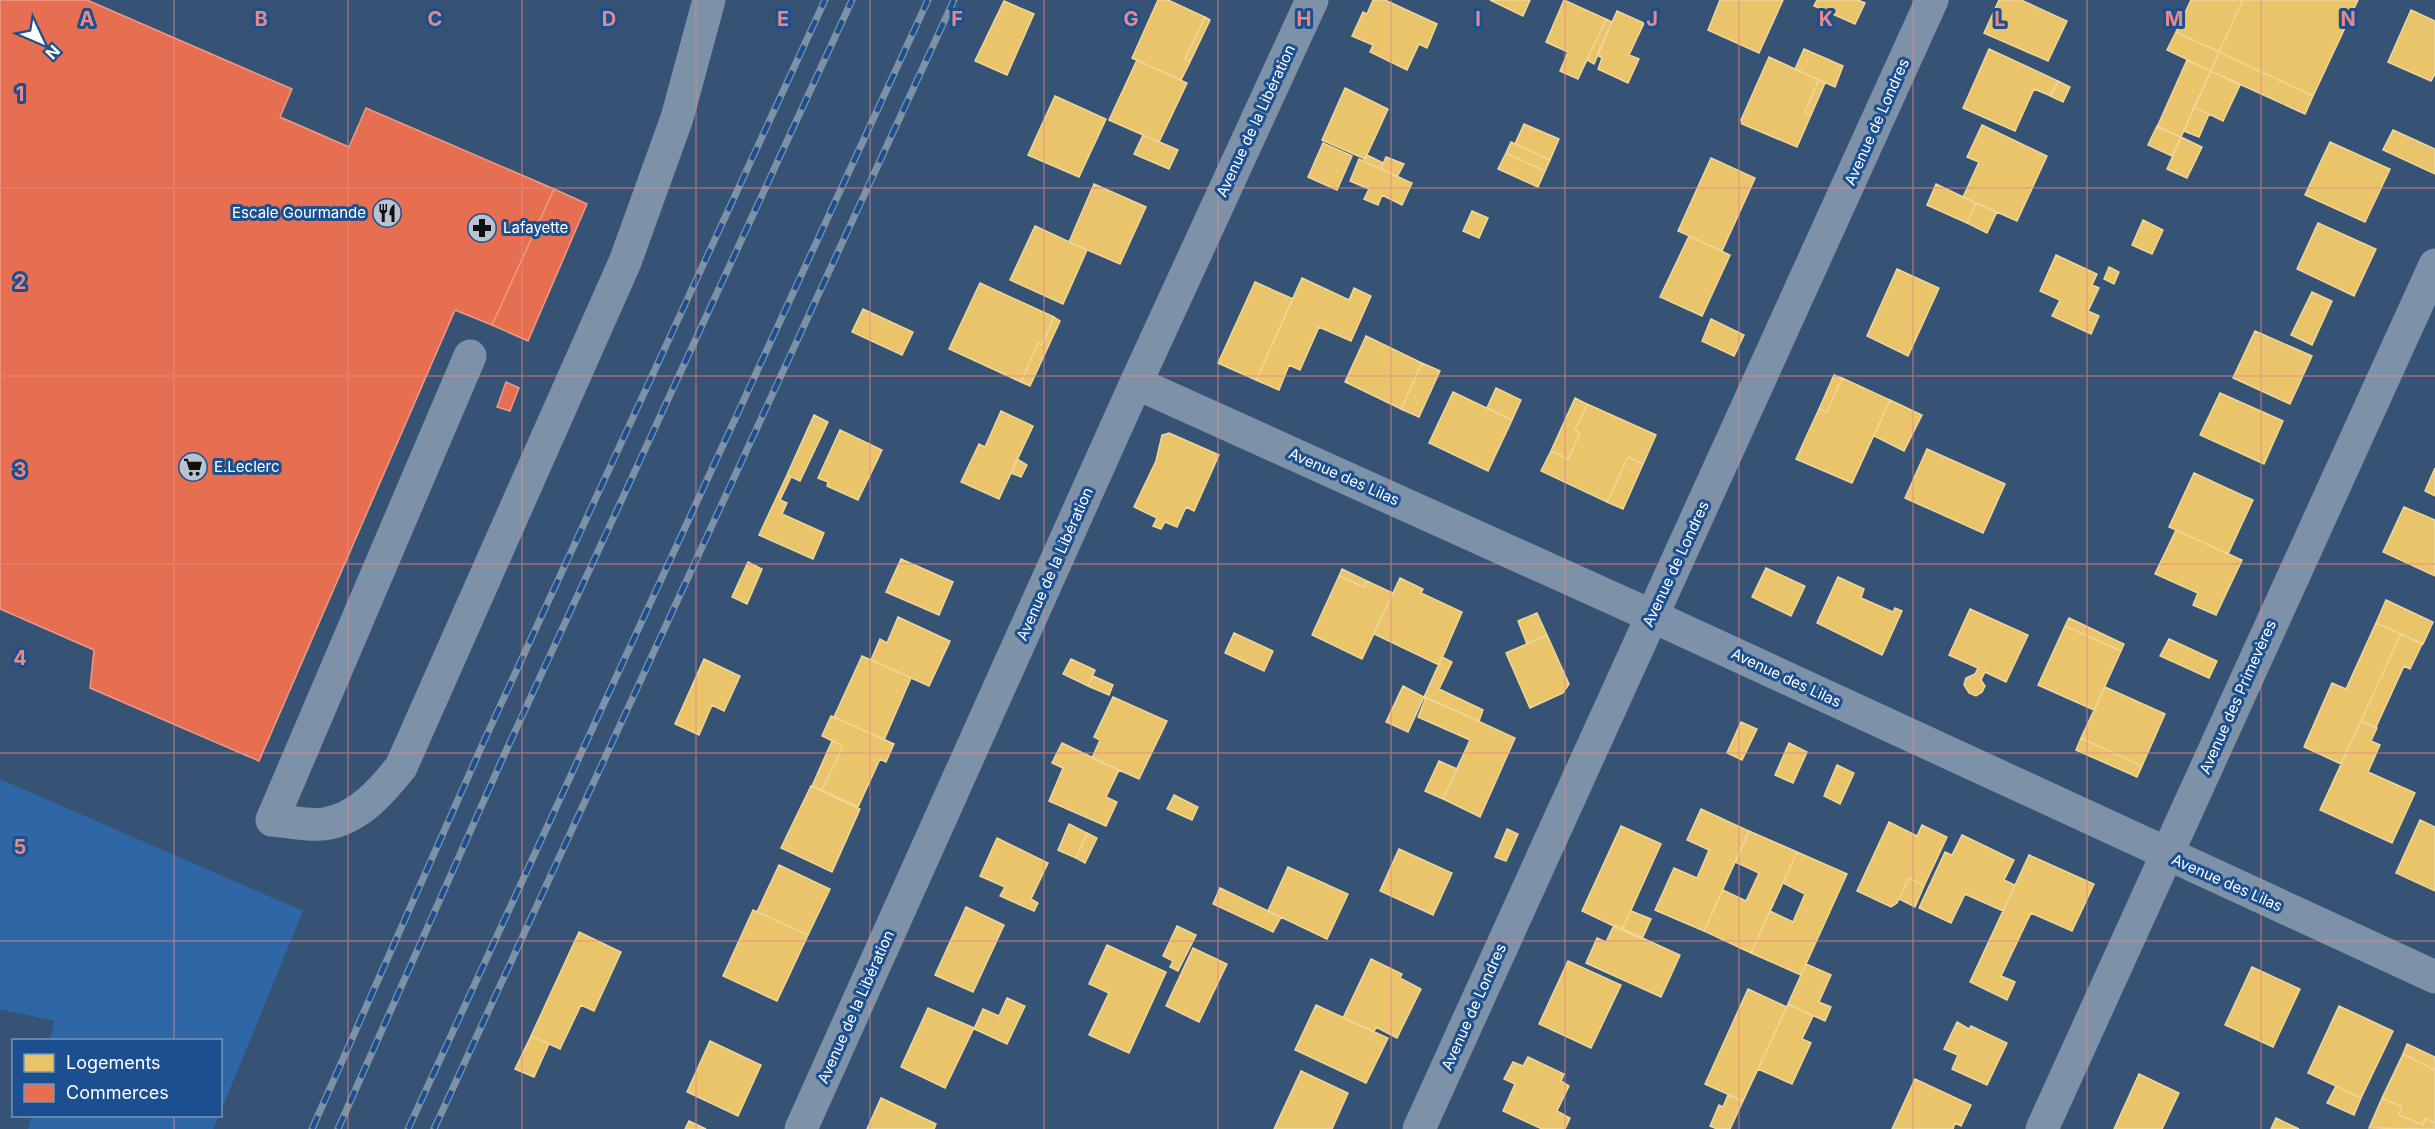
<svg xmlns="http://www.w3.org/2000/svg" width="2435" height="1129" font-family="Inter,sans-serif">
<rect width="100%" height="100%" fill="#365274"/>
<path fill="#2f66a5" d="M 0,779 L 303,911 L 221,1111 L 220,1040 L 50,1040 L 54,1021 L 0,1009 Z
M 32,1116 L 219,1116 L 213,1129 L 28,1129 Z"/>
<path fill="#e9c46a" stroke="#f0d697" stroke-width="1.5" d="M 1158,0 L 1168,0 L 1205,17 L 1185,59 L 1190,62 L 1181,80 L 1132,58 Z
M 1373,0 L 1385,0 L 1437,24 L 1427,48 L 1419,44 L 1407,70 L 1370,52 L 1373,45 L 1352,36 L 1363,12 L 1367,14 Z
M 1490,0 L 1530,0 L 1523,16 Z
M 1564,0 L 1606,19 L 1578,79 L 1560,71 L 1568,52 L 1546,42 Z
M 1720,0 L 1783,0 L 1759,53 L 1708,30 Z
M 1817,0 L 1858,0 L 1865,3 L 1855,24 L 1814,6 Z
M 1999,0 L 2021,0 L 2067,21 L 2048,61 L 1984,33 Z
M 2191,0 L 2243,0 L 2219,52 L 2176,32 Z
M 2243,0 L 2358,0 L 2313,96 L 2219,52 Z
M 1004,1 L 1034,14 L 1007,75 L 975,61 Z
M 2411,10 L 2435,21 L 2435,74 L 2431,81 L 2388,62 Z
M 1617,11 L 1644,23 L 1629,55 L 1639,59 L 1628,83 L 1598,69 L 1602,58 L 1597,55 Z
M 1205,17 L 1210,20 L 1190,62 L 1185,59 Z
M 1606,19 L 1612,22 L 1594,64 L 1587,60 Z
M 2176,32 L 2219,52 L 2211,71 L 2167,50 Z
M 1804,49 L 1843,66 L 1835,87 L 1795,69 Z
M 1989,49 L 2058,81 L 2051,96 L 2034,89 L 2015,131 L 1963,108 Z
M 2219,52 L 2313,96 L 2305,114 L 2211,71 Z
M 1769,57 L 1819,80 L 1804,113 L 1811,115 L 1797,147 L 1742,124 L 1741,120 Z
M 1137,60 L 1187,83 L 1159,142 L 1109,120 Z
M 2187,60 L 2211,71 L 2181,137 L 2157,127 Z
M 2211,71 L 2240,85 L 2223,121 L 2194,107 Z
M 1819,80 L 1825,83 L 1811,115 L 1804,113 Z
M 2058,81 L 2070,87 L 2063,102 L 2050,96 Z
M 1345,88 L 1388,109 L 1365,159 L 1322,140 Z
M 1055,96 L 1106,119 L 1079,177 L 1028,155 Z
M 2194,107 L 2209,114 L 2199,137 L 2184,131 Z
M 1524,124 L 1559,139 L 1550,160 L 1515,144 Z
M 1982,125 L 2047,156 L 2017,221 L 1963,197 L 1979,162 L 1967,157 Z
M 2157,126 L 2181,137 L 2172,156 L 2148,145 Z
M 2393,130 L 2435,149 L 2435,174 L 2383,150 Z
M 1143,135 L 1178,150 L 1169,169 L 1134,154 Z
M 2181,137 L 2202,147 L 2187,178 L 2167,169 Z
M 1511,142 L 1550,160 L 1545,171 L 1506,153 Z
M 2330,142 L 2390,169 L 2365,222 L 2305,195 Z
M 1323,143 L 1352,156 L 1337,190 L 1308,177 Z
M 1506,153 L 1545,171 L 1538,187 L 1498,169 Z
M 1367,155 L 1383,163 L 1381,169 L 1363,161 Z
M 1386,157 L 1404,164 L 1397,177 L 1381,169 Z
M 1711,158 L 1755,178 L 1722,251 L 1678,231 Z
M 1359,159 L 1412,183 L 1402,205 L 1382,195 L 1378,205 L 1364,199 L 1369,189 L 1350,181 Z
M 1094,184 L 1146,207 L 1120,264 L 1069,242 Z
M 1936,184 L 1976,203 L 1967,223 L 1927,205 Z
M 1976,203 L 1997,212 L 1987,233 L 1967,223 Z
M 1472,211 L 1488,218 L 1479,238 L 1463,231 Z
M 2143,220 L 2163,230 L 2152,254 L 2132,245 Z
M 2318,223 L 2376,249 L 2354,296 L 2297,269 Z
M 1035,226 L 1087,250 L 1063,304 L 1010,280 Z
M 1689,236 L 1730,255 L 1702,316 L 1660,297 Z
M 2056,255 L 2097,274 L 2092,285 L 2099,288 L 2088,311 L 2099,316 L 2091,334 L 2052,316 L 2060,300 L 2040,291 Z
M 2109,267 L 2119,272 L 2114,284 L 2104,279 Z
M 1897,269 L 1939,288 L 1908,356 L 1867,336 Z
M 1302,278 L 1349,300 L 1354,288 L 1371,296 L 1351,341 L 1319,327 L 1300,370 L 1289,365 L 1279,390 L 1256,380 Z
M 1255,282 L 1293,299 L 1256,380 L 1218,363 Z
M 980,283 L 1054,317 L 1042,345 L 1038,343 L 1021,382 L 949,349 Z
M 2312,292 L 2332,301 L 2312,345 L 2291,335 Z
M 863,309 L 913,332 L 902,355 L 852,332 Z
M 1054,317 L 1060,321 L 1030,386 L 1021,382 L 1038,343 L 1042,345 Z
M 1711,319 L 1744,335 L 1734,356 L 1702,341 Z
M 2255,331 L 2312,356 L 2290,404 L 2233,378 Z
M 1366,336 L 1422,363 L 1401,409 L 1345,382 Z
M 1422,363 L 1440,371 L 1419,417 L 1401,409 Z
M 1834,375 L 1842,378 L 1827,412 L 1819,409 Z
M 1842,378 L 1890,400 L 1852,483 L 1796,459 L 1819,409 L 1827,412 Z
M 1496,388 L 1521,400 L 1512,420 L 1487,408 Z
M 1453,392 L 1512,420 L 1488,471 L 1429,443 Z
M 2220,393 L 2283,421 L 2264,464 L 2200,435 Z
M 1575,398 L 1587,404 L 1575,430 L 1580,433 L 1568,459 L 1551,451 Z
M 1890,400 L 1922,415 L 1904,451 L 1874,436 Z
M 1587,404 L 1656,435 L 1643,464 L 1628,457 L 1607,502 L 1541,471 L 1551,451 L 1568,459 L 1580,433 L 1575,430 Z
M 1001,411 L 1033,426 L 999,499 L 961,482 L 979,444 L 985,447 Z
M 814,415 L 828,422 L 800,481 L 787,475 Z
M 840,430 L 882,450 L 858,500 L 827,486 L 828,482 L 818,478 Z
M 1169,433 L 1219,455 L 1194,511 L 1186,507 L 1177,527 L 1165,522 L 1161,529 L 1153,526 L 1157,518 L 1134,507 L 1156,461 L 1162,435 Z
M 1927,449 L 2005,484 L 1983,533 L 1905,498 Z
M 1628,457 L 1643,464 L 1623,509 L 1607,502 Z
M 1017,459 L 1027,465 L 1021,477 L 1011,473 Z
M 2435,468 L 2435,496 L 2425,491 Z
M 2194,473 L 2253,500 L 2228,554 L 2169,527 Z
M 787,475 L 791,477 L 780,500 L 787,503 L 782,514 L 824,533 L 813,559 L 759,535 Z
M 2404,507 L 2435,520 L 2435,576 L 2383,552 Z
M 2176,530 L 2242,560 L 2216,615 L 2193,605 L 2198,593 L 2155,574 Z
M 901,559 L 953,582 L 939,615 L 886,592 Z
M 748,562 L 762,569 L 747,604 L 732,597 Z
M 1766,568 L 1805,586 L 1791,616 L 1752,597 Z
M 1342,569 L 1367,581 L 1364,587 L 1339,576 Z
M 1339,576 L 1364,587 L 1367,581 L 1393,593 L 1362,659 L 1312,635 Z
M 1838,577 L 1864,589 L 1861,598 L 1893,612 L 1895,608 L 1902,611 L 1882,655 L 1817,623 Z
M 1400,578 L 1423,589 L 1421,593 L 1462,612 L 1439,665 L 1374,634 Z
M 2386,600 L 2433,622 L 2423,644 L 2376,623 Z
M 1970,609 L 2028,635 L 2006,682 L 1985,672 L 1981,680 L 1985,686 L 1982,692 L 1976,696 L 1969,693 L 1964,685 L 1966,678 L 1975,674 L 1978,668 L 1949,655 Z
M 1537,613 L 1547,635 L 1527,644 L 1518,621 Z
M 898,617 L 950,641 L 929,686 L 871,660 L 880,639 L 887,643 Z
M 2069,618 L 2124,644 L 2121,651 L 2065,626 Z
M 2376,623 L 2401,634 L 2341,764 L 2304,747 L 2332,683 L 2346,689 Z
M 2065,626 L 2121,651 L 2094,710 L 2038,685 Z
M 1234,633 L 1273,651 L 1264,671 L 1225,653 Z
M 2401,634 L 2422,644 L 2410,669 L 2404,666 L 2376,727 L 2361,721 Z
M 1547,635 L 1569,684 L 1563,693 L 1530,708 L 1506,653 Z
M 2169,639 L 2217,661 L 2209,678 L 2160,656 Z
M 862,656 L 911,678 L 884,740 L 834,717 Z
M 1442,657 L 1452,662 L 1439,689 L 1483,710 L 1479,721 L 1424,697 Z
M 704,659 L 740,676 L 724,711 L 712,705 L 699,735 L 675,724 Z
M 1071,659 L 1095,670 L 1088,686 L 1063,674 Z
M 1093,676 L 1113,685 L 1109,695 L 1088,686 Z
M 1403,686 L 1424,697 L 1408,732 L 1386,722 Z
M 2105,687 L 2165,714 L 2142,766 L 2081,738 Z
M 1113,697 L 1167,721 L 1139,779 L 1092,758 L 1100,740 L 1094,737 Z
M 1426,697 L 1515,738 L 1480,817 L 1443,799 L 1470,740 L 1418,717 Z
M 831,716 L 894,744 L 886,762 L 880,759 L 858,807 L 822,790 L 843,746 L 822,736 Z
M 2361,721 L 2377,728 L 2371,741 L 2380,745 L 2368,772 L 2415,793 L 2392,843 L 2320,810 Z
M 1741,722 L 1757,729 L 1742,760 L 1727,753 Z
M 2081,738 L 2142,766 L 2137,777 L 2076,750 Z
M 832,741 L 843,746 L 822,790 L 812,786 Z
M 1062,743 L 1119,770 L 1106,797 L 1117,802 L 1106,826 L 1049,801 L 1063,768 L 1052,763 Z
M 1789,743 L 1807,752 L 1793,783 L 1775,775 Z
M 1439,761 L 1457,769 L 1443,799 L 1425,791 Z
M 1837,765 L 1854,773 L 1840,804 L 1824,796 Z
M 811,786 L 860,809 L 832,872 L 781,848 Z
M 1174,795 L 1198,807 L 1192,820 L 1167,809 Z
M 1701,809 L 1749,831 L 1704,931 L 1655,910 L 1674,868 L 1697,878 L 1709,850 L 1687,840 Z
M 2420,820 L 2435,827 L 2435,891 L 2396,873 Z
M 1889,822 L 1917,836 L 1922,825 L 1947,837 L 1924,886 L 1909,878 L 1897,903 L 1891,907 L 1857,891 Z
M 1069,824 L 1087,833 L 1076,858 L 1058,850 Z
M 1621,826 L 1661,844 L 1622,930 L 1582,911 Z
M 1507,829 L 1518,834 L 1506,861 L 1495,857 Z
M 1749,831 L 1797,852 L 1751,953 L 1704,931 L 1723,890 L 1746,901 L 1759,873 L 1735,862 Z
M 1087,833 L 1097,838 L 1085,863 L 1076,858 Z
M 1962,835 L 2014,860 L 2004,880 L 2015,885 L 2003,911 L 1965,894 L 1951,923 L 1919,908 L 1945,852 L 1952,855 Z
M 997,838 L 1048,863 L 1031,899 L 1038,903 L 1034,911 L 1000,896 L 1005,887 L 980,876 Z
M 1399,849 L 1452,873 L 1433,915 L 1380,891 Z
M 1797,852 L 1847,874 L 1801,975 L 1751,953 L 1770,911 L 1793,922 L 1805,894 L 1783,883 Z
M 2029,855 L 2094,884 L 2072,931 L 2031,913 L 2001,976 L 2015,982 L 2007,1000 L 1970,982 Z
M 779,865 L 830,889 L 808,935 L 757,912 Z
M 1288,867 L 1348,894 L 1327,939 L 1268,911 Z
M 1909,878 L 1924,886 L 1915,907 L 1899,899 Z
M 1220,888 L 1281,917 L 1273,932 L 1213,904 Z
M 966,907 L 1004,925 L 973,992 L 935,975 Z
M 753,910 L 808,935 L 777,1001 L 723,976 Z
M 1631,911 L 1651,919 L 1642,939 L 1622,930 Z
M 1614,925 L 1680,955 L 1661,997 L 1586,963 L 1597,938 L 1606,942 Z
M 1177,926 L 1196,935 L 1178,971 L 1170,967 L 1173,961 L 1163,956 Z
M 579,932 L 621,952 L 594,1011 L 581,1005 L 560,1049 L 531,1036 Z
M 1107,945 L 1166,972 L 1129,1053 L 1089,1035 L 1109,993 L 1089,984 Z
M 1193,948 L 1227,964 L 1199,1022 L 1166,1006 Z
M 1371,959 L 1402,974 L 1400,978 L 1421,989 L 1397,1038 L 1376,1027 L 1374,1032 L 1343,1018 Z
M 1568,961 L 1621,985 L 1591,1048 L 1539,1024 Z
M 1806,964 L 1831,975 L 1819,1002 L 1831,1007 L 1825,1021 L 1788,1004 Z
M 2252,967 L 2300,989 L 2273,1047 L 2225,1025 Z
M 1748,989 L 1787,1007 L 1743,1101 L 1705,1084 Z
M 1007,998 L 1025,1006 L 1007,1044 L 974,1029 L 983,1009 L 999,1016 Z
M 1788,1004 L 1813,1016 L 1802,1039 L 1811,1043 L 1792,1084 L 1758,1069 Z
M 1316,1005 L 1388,1038 L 1366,1083 L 1295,1050 Z
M 2339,1006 L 2393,1031 L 2361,1098 L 2308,1073 Z
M 928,1008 L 974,1028 L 945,1088 L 901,1067 Z
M 1957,1022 L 1969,1029 L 1971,1026 L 2007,1043 L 1987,1085 L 1952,1069 L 1958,1055 L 1944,1049 Z
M 531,1036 L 549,1044 L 534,1077 L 515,1069 Z
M 710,1041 L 761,1065 L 738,1116 L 687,1092 Z
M 2407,1044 L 2435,1057 L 2435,1070 L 2403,1054 Z
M 2403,1054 L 2435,1070 L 2435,1123 L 2425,1118 L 2423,1125 L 2399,1115 L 2402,1107 L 2382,1098 Z
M 1528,1057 L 1564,1074 L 1561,1081 L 1569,1086 L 1557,1111 L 1570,1118 L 1565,1129 L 1542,1129 L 1503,1111 L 1515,1084 L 1504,1079 L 1513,1062 L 1523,1066 Z
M 1301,1071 L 1348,1093 L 1332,1129 L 1274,1129 Z
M 2139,1074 L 2179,1093 L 2162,1129 L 2114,1129 Z
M 1915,1079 L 1971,1105 L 1961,1126 L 1955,1123 L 1953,1129 L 1892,1129 Z
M 2336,1086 L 2361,1098 L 2354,1115 L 2327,1103 Z
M 1728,1095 L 1743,1101 L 1730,1129 L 1717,1129 L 1710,1126 L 1719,1105 L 1723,1107 Z
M 881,1098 L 936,1124 L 934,1129 L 867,1129 Z
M 2382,1098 L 2402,1107 L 2399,1115 L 2423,1125 L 2425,1118 L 2435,1123 L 2435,1129 L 2369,1128 Z
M 2276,1118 L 2299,1129 L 2271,1129 Z
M 689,1121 L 706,1129 L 685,1129 Z"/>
<path fill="#e76f51" stroke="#ee9a85" stroke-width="1.5" d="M 0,0 L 87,0 L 292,89 L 280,117 L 349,147 L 366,108 L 554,189 L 492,325 L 455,310 L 259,761 L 90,688 L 94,650 L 0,609 Z
M 554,189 L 587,204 L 528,341 L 492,325 Z
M 506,382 L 519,388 L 510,411 L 497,407 Z"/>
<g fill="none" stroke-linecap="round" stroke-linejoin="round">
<path stroke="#7d92a8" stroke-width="33" d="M 470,356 L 272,820 C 288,821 308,826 324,824 C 358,819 381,792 401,767 L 625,262 L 677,118 L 709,0
M 1136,383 L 1652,616 L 2435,977
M 801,1129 L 1136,383 L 1312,0
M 1419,1129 L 1932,0
M 2042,1129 L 2435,265"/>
<g stroke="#7e92a7" stroke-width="7">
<path id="rail" d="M 312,1129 L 484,741 L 825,0
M 338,1129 L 505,753 L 852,0
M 408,1129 L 928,0
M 434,1129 L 954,0"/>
</g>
<use href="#rail" stroke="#1b4f8f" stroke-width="4.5" stroke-dasharray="14" stroke-linecap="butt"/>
</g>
<path fill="none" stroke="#e88989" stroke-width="1.5" stroke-opacity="0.55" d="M 174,0 L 174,1040M 348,0 L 348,1129M 522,0 L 522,1129M 696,0 L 696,1129M 870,0 L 870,1129M 1044,0 L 1044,1129M 1218,0 L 1218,1129M 1391,0 L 1391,1129M 1565,0 L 1565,1129M 1739,0 L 1739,1129M 1913,0 L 1913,1129M 2087,0 L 2087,1129M 2261,0 L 2261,1129M 0,188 L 2435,188M 0,376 L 2435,376M 0,564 L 2435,564M 0,753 L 2435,753M 0,941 L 2435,941M 174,1116 L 174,1129"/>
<defs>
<g id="restaurant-disc" transform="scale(1.5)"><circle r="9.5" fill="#b9c2ce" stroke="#1b4f8f"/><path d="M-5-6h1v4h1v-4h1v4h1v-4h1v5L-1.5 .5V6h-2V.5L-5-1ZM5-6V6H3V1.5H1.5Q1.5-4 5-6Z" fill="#111"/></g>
<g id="pharmacy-disc" transform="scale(1.5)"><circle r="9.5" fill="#b9c2ce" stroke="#1b4f8f"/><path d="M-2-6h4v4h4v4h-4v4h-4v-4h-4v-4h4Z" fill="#111"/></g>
<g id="supermarket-disc" transform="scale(1.5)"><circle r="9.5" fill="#b9c2ce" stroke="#1b4f8f"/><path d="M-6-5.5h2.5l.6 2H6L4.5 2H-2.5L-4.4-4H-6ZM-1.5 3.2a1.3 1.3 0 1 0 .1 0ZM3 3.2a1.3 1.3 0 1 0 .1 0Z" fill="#111"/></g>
</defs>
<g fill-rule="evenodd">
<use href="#restaurant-disc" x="387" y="213"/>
<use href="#pharmacy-disc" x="482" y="228"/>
<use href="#supermarket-disc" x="193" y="467"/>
</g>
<g text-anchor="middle" stroke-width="6" stroke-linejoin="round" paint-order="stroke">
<g font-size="15" fill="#fff" stroke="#1b4f8f">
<text transform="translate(1256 121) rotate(-65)" y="5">Avenue de la Libération</text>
<text transform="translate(1877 122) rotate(-66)" y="5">Avenue de Londres</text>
<text transform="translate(1344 477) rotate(24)" y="5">Avenue des Lilas</text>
<text transform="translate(1055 564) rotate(-66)" y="5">Avenue de la Libération</text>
<text transform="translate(1676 564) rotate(-65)" y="5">Avenue de Londres</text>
<text transform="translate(1786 678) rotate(25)" y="5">Avenue des Lilas</text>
<text transform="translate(2238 697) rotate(-66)" y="5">Avenue des Primevères</text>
<text transform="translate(2227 883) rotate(24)" y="5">Avenue des Lilas</text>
<text transform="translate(856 1007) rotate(-66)" y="5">Avenue de la Libération</text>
<text transform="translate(1474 1007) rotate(-66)" y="5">Avenue de Londres</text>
</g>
<g font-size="15" fill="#fff" stroke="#1b4f8f" text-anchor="start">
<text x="366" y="218" text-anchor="end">Escale Gourmande</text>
<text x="503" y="233">Lafayette</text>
<text x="214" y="472">E.Leclerc</text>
</g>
</g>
<g font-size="20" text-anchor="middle" font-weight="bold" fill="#e88989" stroke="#1b4f8f" stroke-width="6" stroke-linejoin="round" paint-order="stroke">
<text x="87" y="26">A</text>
<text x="261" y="26">B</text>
<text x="435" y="26">C</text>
<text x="609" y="26">D</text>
<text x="783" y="26">E</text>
<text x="957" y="26">F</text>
<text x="1131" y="26">G</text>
<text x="1304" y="26">H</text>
<text x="1478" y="26">I</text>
<text x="1652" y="26">J</text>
<text x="1826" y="26">K</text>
<text x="2000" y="26">L</text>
<text x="2174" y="26">M</text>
<text x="2348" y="26">N</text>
<text x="20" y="101">1</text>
<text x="20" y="289">2</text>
<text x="20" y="477">3</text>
<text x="20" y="665">4</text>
<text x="20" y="854">5</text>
</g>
<rect x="12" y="1039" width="210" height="78" fill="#1b4f8f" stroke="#7695bc" stroke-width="1.5"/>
<rect x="24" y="1054" width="30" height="18" fill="#e9c46a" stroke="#7695bc" stroke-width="1.5"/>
<text x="66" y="1069" font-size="18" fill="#ffffff">Logements</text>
<rect x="24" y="1084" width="30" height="18" fill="#e76f51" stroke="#7695bc" stroke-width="1.5"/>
<text x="66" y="1099" font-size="18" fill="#ffffff">Commerces</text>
<g transform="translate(42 42) rotate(134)" stroke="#1b4f8f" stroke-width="4.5" paint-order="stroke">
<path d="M0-4.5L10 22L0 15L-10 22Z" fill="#ffffff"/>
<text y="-9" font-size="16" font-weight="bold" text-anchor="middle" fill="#ffffff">N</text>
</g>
</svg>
